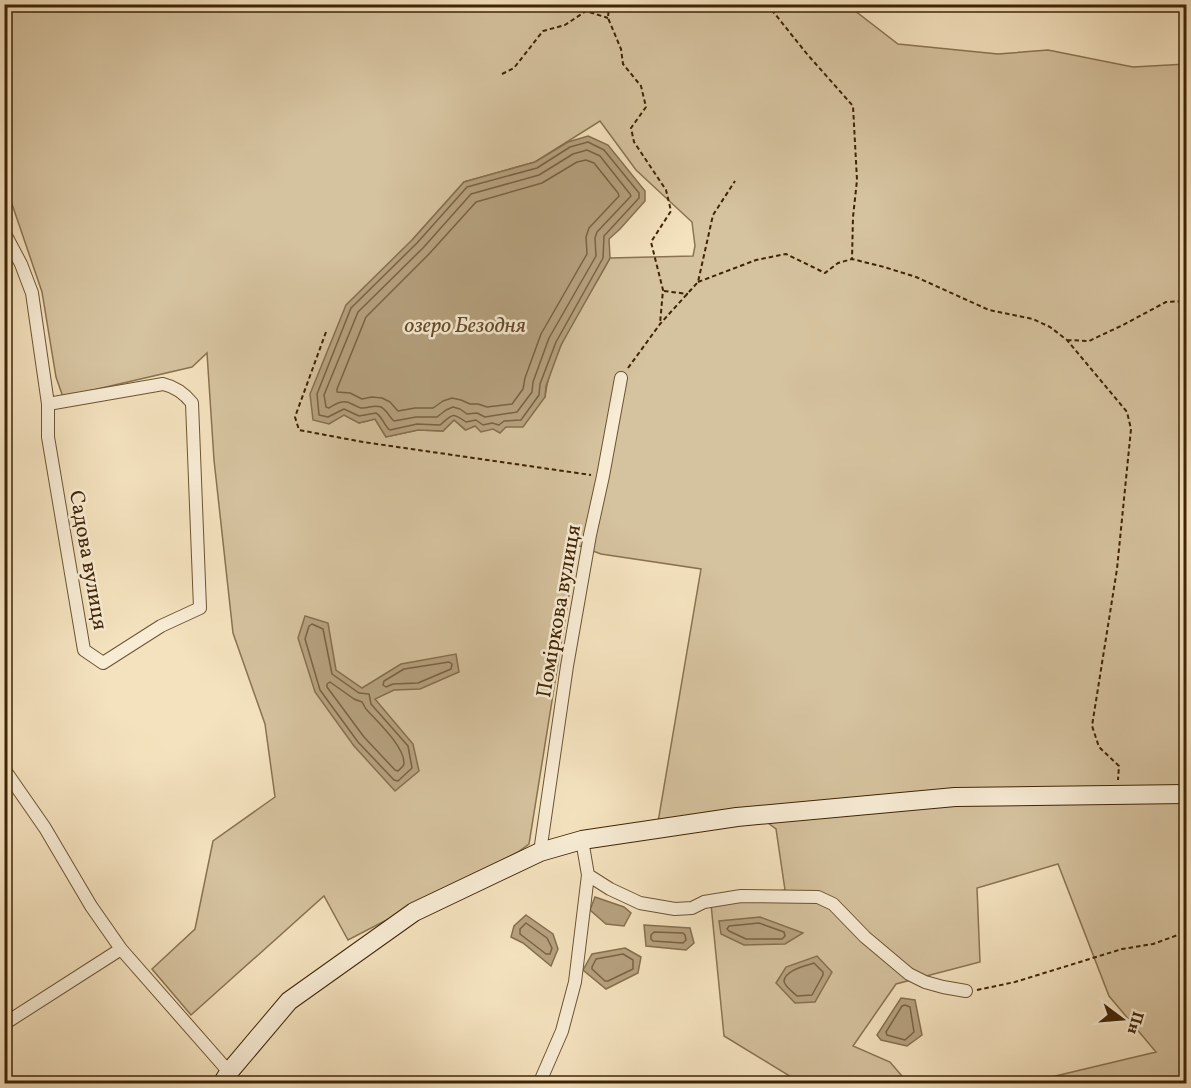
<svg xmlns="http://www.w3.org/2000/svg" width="1191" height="1088" font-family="Vollkorn,serif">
<rect width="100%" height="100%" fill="#f4e2be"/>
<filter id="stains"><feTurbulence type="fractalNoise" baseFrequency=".00333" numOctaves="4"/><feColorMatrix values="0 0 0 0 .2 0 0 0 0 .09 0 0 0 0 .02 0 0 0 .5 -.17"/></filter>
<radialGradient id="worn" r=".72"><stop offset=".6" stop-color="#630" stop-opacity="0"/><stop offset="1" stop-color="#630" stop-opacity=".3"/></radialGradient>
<path fill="#d5c29e" stroke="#8a7351" stroke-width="1.5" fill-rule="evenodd" d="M 4,5 L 857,5 L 854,10 L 898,44 L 998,54 L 1048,50 L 1133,67 L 1186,64 L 1186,1083 L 1026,1083 L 1156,1052 L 1109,996 L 1058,864 L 977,888 L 980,962 L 896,984 L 853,1046 L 890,1062 L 908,1083 L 801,1083 L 724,1036 L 711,904 L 785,890 L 776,829 L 757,815 L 658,822 L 701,569 L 601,554 L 577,545 L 529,844 L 518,852 L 348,940 L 324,896 L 191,1015 L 152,969 L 195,929 L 213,841 L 275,797 L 265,724 L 233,633 L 214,460 L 207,353 L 192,367 L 63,397 L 56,377 L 42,292 L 12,204 L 5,193 ZM 600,121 L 636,170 L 692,222 L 695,246 L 693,256 L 610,258 C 588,300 550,350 545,397 L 506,427 L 493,429 L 475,426 L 465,430 L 454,420 L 443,431 L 418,430 L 386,437 L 375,419 L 359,423 L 344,415 L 413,239 L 464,182 L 535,162 Z"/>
<path fill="#b6a17f" stroke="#866f4e" stroke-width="1.5" d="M 588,136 L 608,145 L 645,191 L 645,201 L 620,229 L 609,239 L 610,258 L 561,345 L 546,386 L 545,397 L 523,427 L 506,427 L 500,433 L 493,429 L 481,432 L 475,426 L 466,430 L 454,420 L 443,431 L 418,430 L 386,437 L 375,419 L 359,423 L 344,415 L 329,424 L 313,420 L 310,394 L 346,305 L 413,239 L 464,182 L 535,162 L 568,142 Z
M 305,616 L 328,623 L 336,670 L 362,688 L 401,664 L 456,654 L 459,672 L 420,689 L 394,690 L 375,699 L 413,744 L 419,771 L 395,791 L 354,746 L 315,692 L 298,638 Z
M 595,897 L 624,907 L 631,913 L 624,926 L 606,924 L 590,910 Z
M 526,915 L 553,934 L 558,949 L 551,966 L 523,943 L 511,937 L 514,926 Z
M 760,917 L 803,933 L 785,944 L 744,945 L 721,934 L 719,921 Z
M 644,925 L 690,928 L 694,943 L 686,950 L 646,946 Z
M 625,948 L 641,957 L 638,973 L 606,989 L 583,970 L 592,954 Z
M 817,956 L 832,972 L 815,1002 L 795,1003 L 776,983 L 786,967 Z
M 901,998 L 915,1000 L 922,1035 L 907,1046 L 881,1040 L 877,1035 Z"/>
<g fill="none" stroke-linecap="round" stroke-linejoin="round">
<path stroke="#7a6242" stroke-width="1.5" d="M 588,142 L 604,150 L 639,193 L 639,198 L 604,236 L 603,258 L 556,342 L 540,384 L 539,395 L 521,420 L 504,421 L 499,425 L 492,423 L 483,425 L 476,420 L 466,422 C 452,412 453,414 440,425 L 417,424 L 390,430 C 384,426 383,417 376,413 L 359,416 L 344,409 L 328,417 L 319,415 L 317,394 L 351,308 L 417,243 L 467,187 L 537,168 L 570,147 Z
M 587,150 L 600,156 L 630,194 L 631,196 L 597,232 L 595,238 L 596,256 L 549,338 L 533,382 L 532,392 L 517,412 L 485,417 L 477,413 L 467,414 L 460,409 L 453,407 L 446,410 L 437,417 L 416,417 L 394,421 C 389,417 387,410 381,407 C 373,404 368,409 361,408 C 360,408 354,405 352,404 C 343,399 337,403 329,408 L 326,407 L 324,395 L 358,312 L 423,248 L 471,194 L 539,175 L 573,154 Z
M 586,160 L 594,163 L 618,193 L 619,196 L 589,228 L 586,237 L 587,254 L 541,334 L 525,378 L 523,389 L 512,404 L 487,407 L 478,404 L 470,404 L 461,400 L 452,398 L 443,401 L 433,408 L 415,408 L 398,411 L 390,402 L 382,398 L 372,397 L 362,399 L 350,393 L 337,392 L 337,389 L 366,317 L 429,254 L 476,202 L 542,183 L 577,162 Z
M 312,624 L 323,629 L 332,674 L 359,693 L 369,694 L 371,704 L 408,746 L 412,768 L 398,781 L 394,780 L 358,742 L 320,690 L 305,639 L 309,626 Z
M 449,662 L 452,664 L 451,669 L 418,683 L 393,684 L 386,687 L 383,685 L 384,681 L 404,669 Z
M 330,682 L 354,699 L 362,702 L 366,709 C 377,721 405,747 404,764 C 403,767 401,768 398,771 L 395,770 L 364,737 L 327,687 L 327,684 Z
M 526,923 L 547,938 L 552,948 L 550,954 L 546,954 L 520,934 L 520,929 Z
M 759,923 L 784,932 L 785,936 L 782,939 L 746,939 L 729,931 L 727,929 L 729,926 Z
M 654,932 L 683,933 L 685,935 L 686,940 L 683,943 L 653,941 L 651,939 L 651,935 Z
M 623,954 L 633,960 L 633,969 L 608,981 L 605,981 L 592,969 L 592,967 L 596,959 Z
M 814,963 L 823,972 L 823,975 L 812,995 L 797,996 C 794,993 784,986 784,981 C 785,970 806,966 814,963 Z
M 905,1005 L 910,1007 L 914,1032 L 905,1040 L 887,1035 L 886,1032 L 902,1006 Z"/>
<g stroke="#6c5432" stroke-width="14">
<path id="street" d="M 4,232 L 21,264 L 32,293 L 48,404 L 48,437 L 84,650 L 103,663 L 161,626 L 200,608 L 192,403 C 184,393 176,387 163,384 L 48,404
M 4,769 L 45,828 L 91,906 L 121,949 L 229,1072
M 540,852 L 567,666 L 590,535 L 603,476 L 621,378
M 588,875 L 610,889 L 640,903 L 675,909 L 692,908 L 704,902 L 741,896 L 818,897 L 833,904 L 865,937 L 909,974 L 925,982 L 943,987 L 966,991
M 4,1024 L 121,949
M 539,1084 L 562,1031 L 575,982 L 588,875 L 582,840"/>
</g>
<g stroke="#3f2404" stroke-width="20">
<path id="secondary" d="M 222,1084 L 229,1072 L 289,1001 L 414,912 L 540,852 L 582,840 L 737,817 L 955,797 L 1186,794"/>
</g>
<path stroke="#3f2404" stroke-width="2" stroke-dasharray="4.5 3" stroke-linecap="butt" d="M 609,4 L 608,18 L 621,49 L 623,64 L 641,86 L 646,107 L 631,128 L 634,142 L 666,190 L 671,211 L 651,242 L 663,290 L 660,324
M 767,4 L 807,54 L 853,106 L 857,180 L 853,217 L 852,259
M 502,74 L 514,68 L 543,31 L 565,25 L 586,11 L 608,18
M 698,282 L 756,260 L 786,254 L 825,273 L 838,263 L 852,259 L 884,267 L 916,277 L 989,310 L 1033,319 L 1050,327 L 1067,340 L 1127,412 L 1131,429 L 1117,569 L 1092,726 L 1099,747 L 1119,766 L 1118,780
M 664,291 L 688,294
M 326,332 L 295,417 L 299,430 L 363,442 L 591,475
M 1067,340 L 1089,341 L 1123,325 L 1166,302 L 1186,301
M 628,368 L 660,324 L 698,282 L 713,215 L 735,181
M 977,990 L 1015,982 L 1122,949 L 1153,944 L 1186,932"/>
<use href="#street" stroke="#f8ecd5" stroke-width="12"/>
<use href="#secondary" stroke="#f8ecd5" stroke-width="18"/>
</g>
<g text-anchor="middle" stroke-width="5" stroke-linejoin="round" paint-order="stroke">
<g font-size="21" fill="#3f2404" stroke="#f8ecd5">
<text transform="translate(89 560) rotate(80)" y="7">Садова вулиця</text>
<text transform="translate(558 611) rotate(-80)" y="7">Поміркова вулиця</text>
</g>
<g font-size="22" font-style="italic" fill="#634a29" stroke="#f8ecd5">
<text x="465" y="332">озеро Безодня</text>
</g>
</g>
<rect width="1191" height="1088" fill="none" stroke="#f4e2be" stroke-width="24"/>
<rect x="6" y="6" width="1179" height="1076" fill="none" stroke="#3f2404" stroke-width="3"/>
<rect x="12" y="12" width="1167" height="1064" fill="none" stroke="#3f2404" stroke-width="1.5"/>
<g transform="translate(1122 1019) rotate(106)" stroke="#f8ecd5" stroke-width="4.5" paint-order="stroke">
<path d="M0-4.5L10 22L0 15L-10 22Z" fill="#3f2404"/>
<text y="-9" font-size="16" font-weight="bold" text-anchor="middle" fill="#3f2404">Пн</text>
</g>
<rect width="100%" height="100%" filter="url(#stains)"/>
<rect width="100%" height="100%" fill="url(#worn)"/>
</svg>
